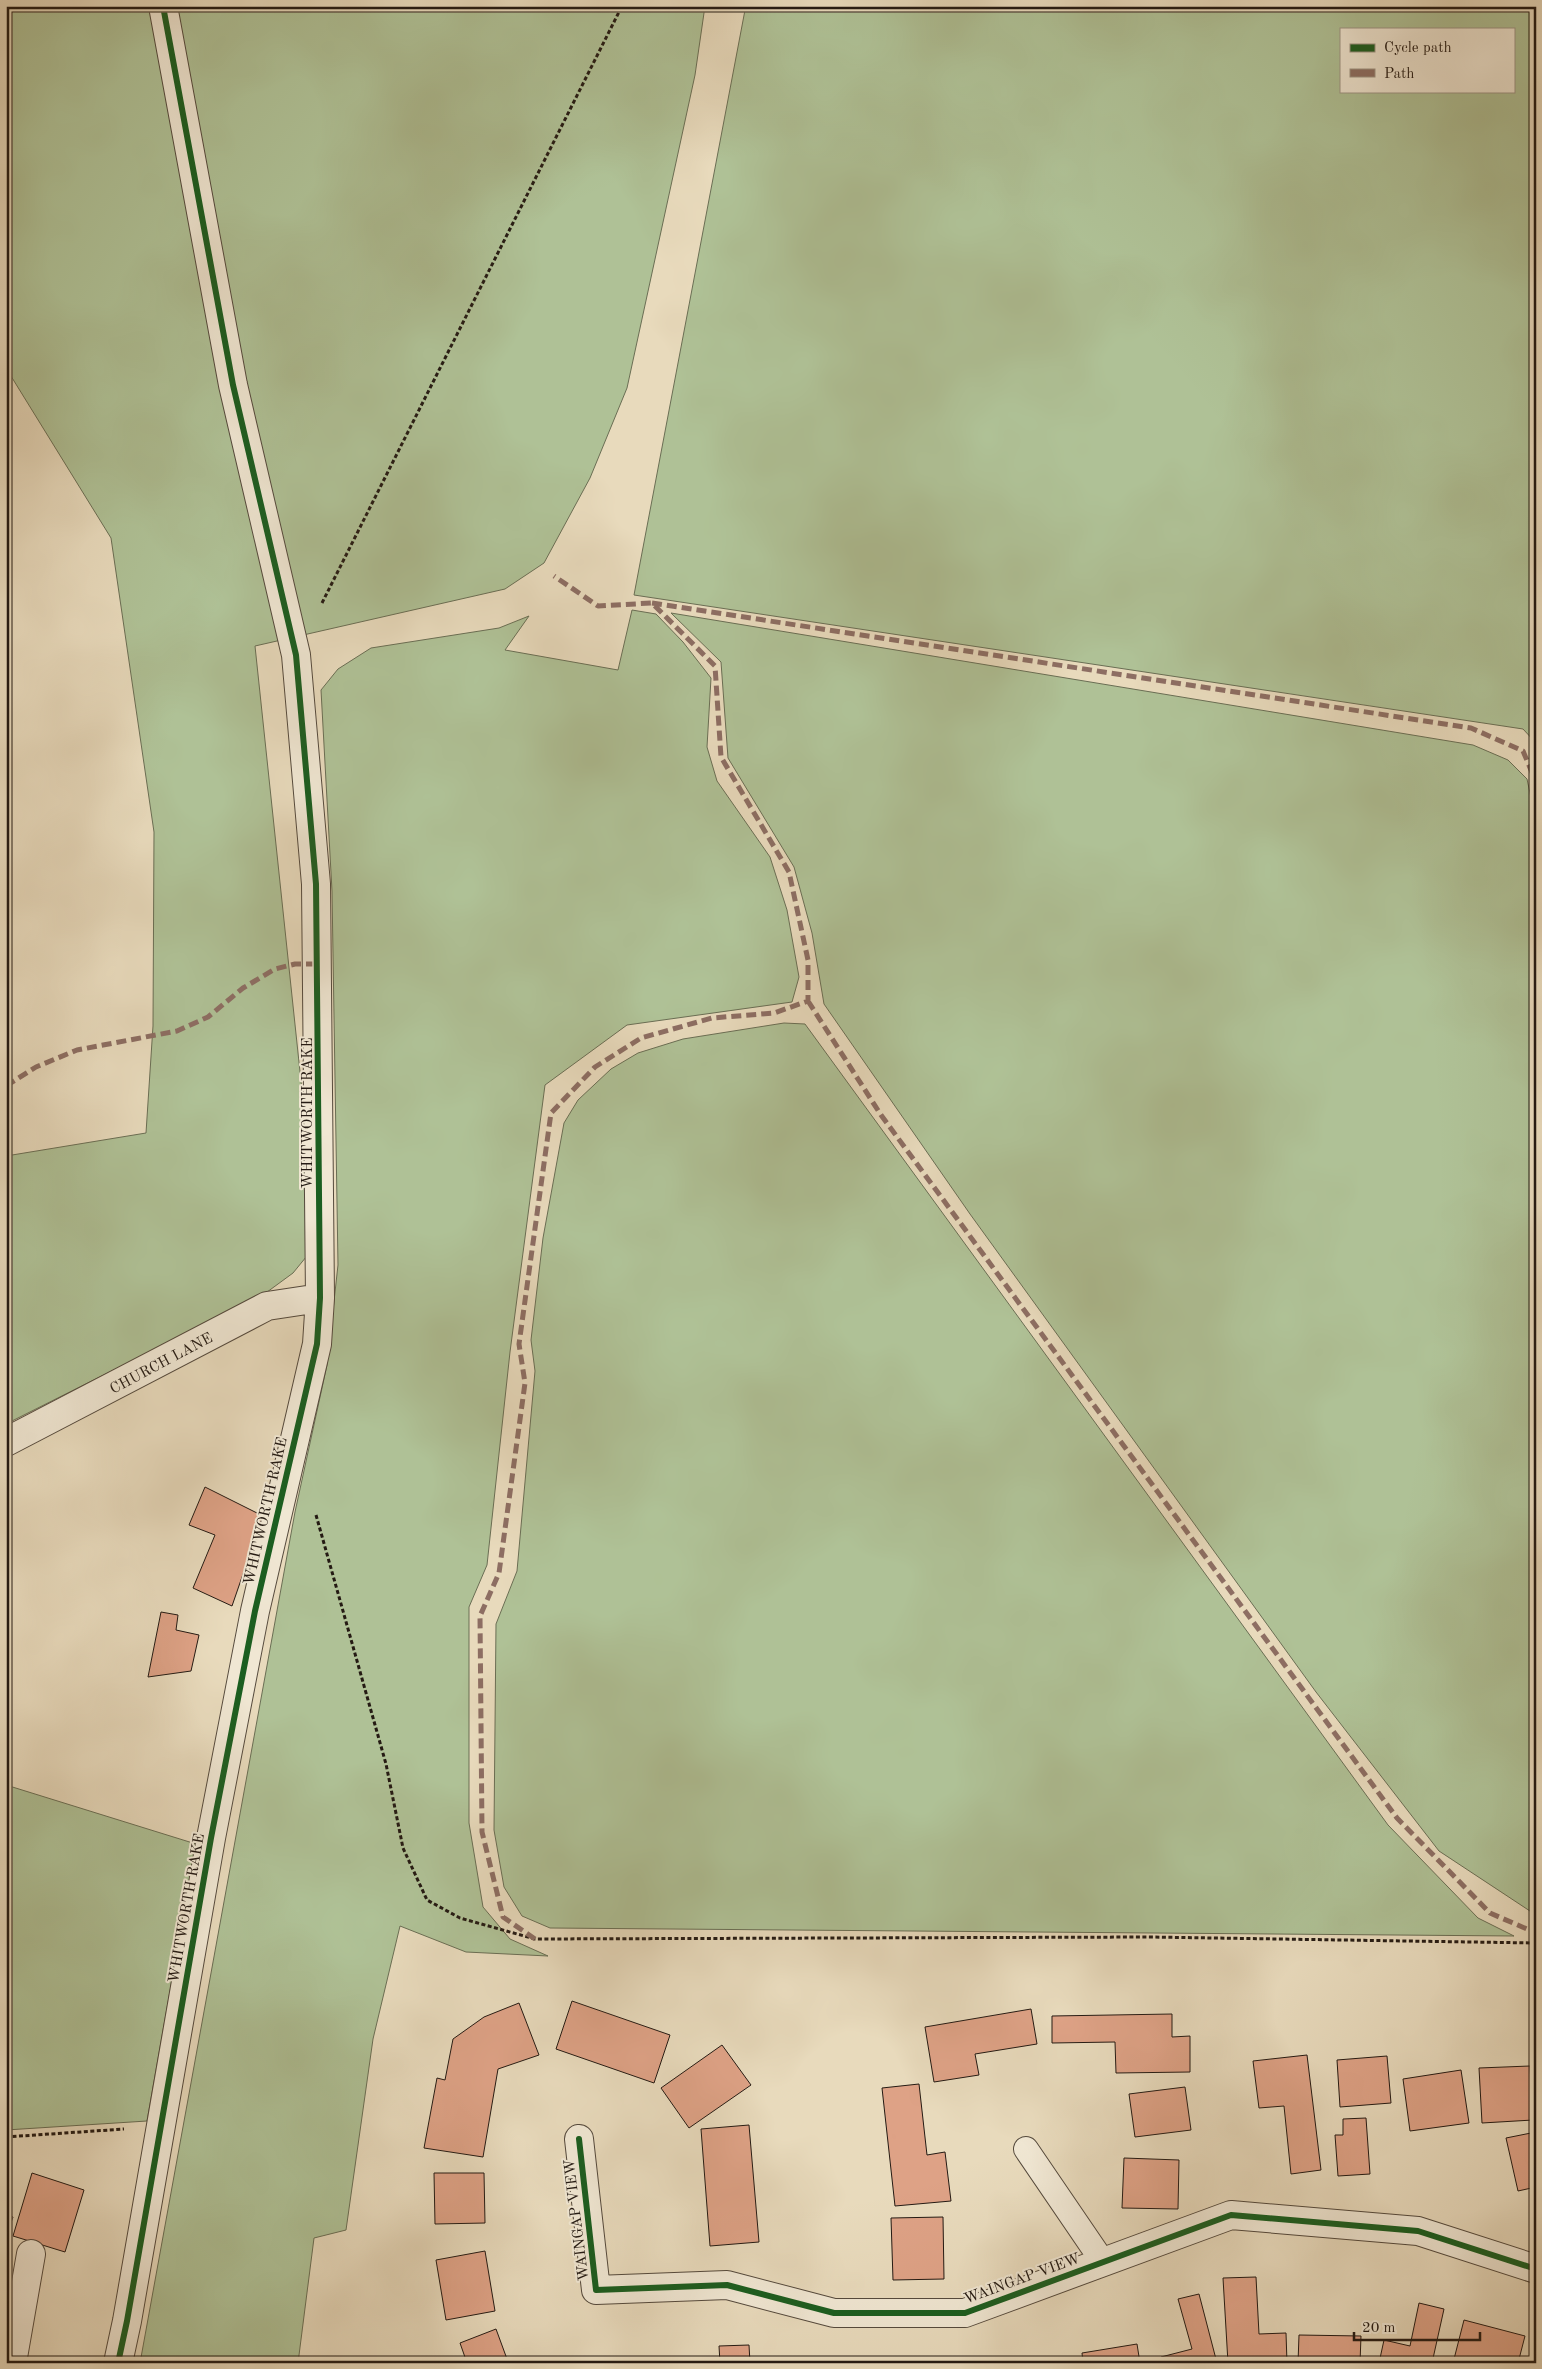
<svg xmlns="http://www.w3.org/2000/svg" width="1542" height="2369" font-family="'Old Standard TT',serif">
<rect width="100%" height="100%" fill="#e8dabc"/>
<filter id="stains"><feTurbulence type="fractalNoise" baseFrequency=".004" numOctaves="4"/><feColorMatrix values="0 0 0 0 .2 0 0 0 0 .09 0 0 0 0 .02 0 0 0 .5 -.17"/></filter>
<radialGradient id="worn" r=".72"><stop offset=".6" stop-color="#630" stop-opacity="0"/><stop offset="1" stop-color="#630" stop-opacity=".3"/></radialGradient>
<path fill="#afc196" stroke="#6a6e54" fill-rule="evenodd" d="M 6,6 L 705,6 L 695,75 L 627,388 L 590,478 L 544,563 L 505,589 L 255,646 L 305,1119 L 311,1251 L 293,1273 L 263,1295 L 6,1424 L 6,1156 L 146,1133 L 153,1026 L 154,832 L 111,538 L 6,368 Z
M 749,6 L 1536,6 L 1536,743 L 1523,729 L 634,595 L 745,10 ZM 1341,29 L 1513,29 L 1513,91 L 1341,91 Z
M 632,610 L 656,614 L 683,642 L 711,678 L 707,747 L 717,781 L 770,857 L 787,910 L 799,977 L 792,1002 L 627,1025 L 545,1085 L 510,1352 L 487,1565 L 469,1607 L 469,1823 L 483,1907 L 510,1939 L 548,1956 L 466,1952 L 400,1926 L 373,2039 L 346,2230 L 314,2238 L 298,2363 L 140,2363 L 295,1512 L 327,1365 L 338,1265 L 332,891 L 321,690 L 338,669 L 371,648 L 499,628 L 529,616 L 505,650 L 618,670 Z
M 671,613 L 1473,745 L 1508,760 L 1527,779 L 1536,821 L 1536,1915 L 1439,1851 L 1316,1692 L 970,1214 L 824,1004 L 812,933 L 794,867 L 728,758 L 721,662 Z
M 784,1023 L 805,1024 L 1388,1825 L 1478,1918 L 1514,1936 L 550,1928 L 522,1916 L 504,1887 L 494,1830 L 496,1624 L 517,1571 L 535,1371 L 531,1340 L 543,1238 L 564,1123 L 578,1100 L 611,1069 L 638,1053 L 683,1039 Z
M 6,1785 L 196,1844 L 147,2121 L 6,2130 Z"/>
<path fill="#dea286" stroke="#241a13" d="M 205,1487 L 263,1516 L 232,1606 L 193,1588 L 215,1535 L 189,1525 Z
M 161,1612 L 178,1615 L 176,1630 L 199,1635 L 191,1671 L 148,1677 Z
M 572,2001 L 670,2035 L 654,2083 L 556,2049 Z
M 519,2003 L 539,2055 L 498,2069 L 483,2157 L 424,2148 L 437,2078 L 445,2080 L 453,2039 L 484,2017 Z
M 1031,2009 L 1037,2044 L 975,2054 L 979,2075 L 934,2082 L 925,2027 Z
M 1172,2014 L 1172,2037 L 1190,2036 L 1190,2072 L 1116,2073 L 1115,2042 L 1052,2043 L 1052,2016 Z
M 722,2045 L 751,2085 L 689,2128 L 661,2088 Z
M 1307,2055 L 1321,2170 L 1291,2174 L 1284,2106 L 1259,2108 L 1253,2061 Z
M 1387,2056 L 1391,2103 L 1340,2107 L 1337,2060 Z
M 1530,2066 L 1533,2120 L 1482,2123 L 1479,2068 Z
M 1461,2070 L 1469,2123 L 1410,2131 L 1403,2079 Z
M 919,2084 L 927,2155 L 945,2152 L 951,2201 L 895,2206 L 882,2088 Z
M 1185,2087 L 1191,2130 L 1135,2137 L 1129,2094 Z
M 1366,2118 L 1370,2174 L 1338,2176 L 1335,2135 L 1343,2135 L 1343,2119 Z
M 749,2125 L 759,2242 L 710,2246 L 701,2129 Z
M 1536,2132 L 1536,2187 L 1518,2191 L 1506,2138 Z
M 1124,2158 L 1179,2160 L 1178,2209 L 1122,2208 Z
M 32,2173 L 84,2190 L 65,2252 L 13,2236 Z
M 434,2173 L 484,2173 L 485,2223 L 435,2224 Z
M 6,2214 L 13,2217 L 6,2237 Z
M 943,2217 L 944,2279 L 893,2280 L 891,2218 Z
M 485,2251 L 495,2311 L 446,2320 L 436,2260 Z
M 1256,2277 L 1259,2334 L 1286,2333 L 1287,2363 L 1228,2363 L 1223,2278 Z
M 1199,2294 L 1217,2363 L 1163,2363 L 1161,2357 L 1192,2349 L 1178,2299 Z
M 1419,2303 L 1444,2309 L 1432,2363 L 1379,2363 L 1384,2340 L 1410,2346 Z
M 1464,2320 L 1525,2336 L 1518,2363 L 1453,2363 Z
M 496,2329 L 507,2359 L 498,2363 L 467,2363 L 460,2343 Z
M 1299,2335 L 1361,2336 L 1360,2363 L 1298,2363 Z
M 1137,2344 L 1140,2363 L 1083,2363 L 1082,2353 Z
M 749,2345 L 750,2363 L 720,2363 L 719,2346 Z"/>
<g fill="none" stroke-linecap="round" stroke-linejoin="round">
<g stroke="#554a3d" stroke-width="26">
<path id="service" d="M 1026,2149 L 1103,2262"/>
</g>
<g stroke="#554a3d" stroke-width="30">
<path id="minor" d="M 6,1442 L 267,1306 L 320,1298
M 579,2139 L 596,2290 L 727,2285 L 834,2313 L 965,2313 L 1231,2215 L 1418,2231 L 1536,2269
M 12,2363 L 31,2254
M 118,2363 L 127,2321 L 211,1838 L 255,1611 L 317,1344 L 320,1298 L 316,884 L 296,655 L 233,385 L 163,6"/>
</g>
<path stroke="#241a13" stroke-width="3" stroke-dasharray="4 2.5" stroke-linecap="butt" d="M 322,603 L 622,6
M 316,1515 L 386,1764 L 403,1848 L 427,1900 L 460,1918 L 535,1939 L 1149,1937 L 1536,1943
M 6,2137 L 124,2129"/>
<use href="#service" stroke="#f0e7d3" stroke-width="24"/>
<use href="#minor" stroke="#f0e7d3" stroke-width="28"/>
<path stroke="#8d6e63" stroke-width="5" stroke-dasharray="10 5" stroke-linecap="butt" d="M 652,603 L 1471,728 L 1523,751 L 1536,782
M 808,1001 L 881,1115 L 1397,1818 L 1490,1913 L 1536,1933
M 6,1086 L 36,1067 L 77,1050 L 177,1031 L 208,1017 L 243,988 L 275,969 L 295,964 L 318,964
M 535,1939 L 503,1917 L 482,1832 L 480,1616 L 499,1573 L 525,1383 L 519,1344 L 551,1113 L 595,1067 L 641,1038 L 712,1018 L 774,1013 L 808,1001 L 808,960 L 789,872 L 721,757 L 715,666 L 652,603 L 598,606 L 554,576"/>
<g stroke="#f0e7d3" stroke-width="9">
<path id="cycleway" d="M 579,2139 L 596,2290 L 727,2285 L 834,2313 L 965,2313 L 1231,2215 L 1418,2231 L 1536,2269
M 118,2363 L 127,2321 L 211,1838 L 255,1611 L 317,1344 L 320,1298 L 316,884 L 296,655 L 233,385 L 163,6"/>
</g>
<use href="#cycleway" stroke="#1b5e20" stroke-width="6"/>
</g>
<g text-anchor="middle" stroke-width="4" stroke-linejoin="round" paint-order="stroke">
<g font-size="15" fill="#241a13" stroke="#f0e7d3">
<text transform="translate(307 1113) rotate(-90)" y="5">WHITWORTH RAKE</text>
<text transform="translate(161 1363) rotate(-28)" y="5">CHURCH LANE</text>
<text transform="translate(265 1511) rotate(-77)" y="5">WHITWORTH RAKE</text>
<text transform="translate(186 1908) rotate(-80)" y="5">WHITWORTH RAKE</text>
<text transform="translate(576 2220) rotate(-97)" y="5">WAINGAP VIEW</text>
<text transform="translate(1022 2278) rotate(-20)" y="5">WAINGAP VIEW</text>
</g>
</g>
<rect width="1542" height="2369" fill="none" stroke="#e8dabc" stroke-width="25"/>
<rect x="8" y="8" width="1527" height="2354" fill="none" stroke="#241a13" stroke-width="2.5"/>
<rect x="12" y="12" width="1517" height="2344" fill="none" stroke="#241a13"/>
<rect x="1340" y="28" width="175" height="65" fill="#f0e7d3" stroke="#9e9586"/>
<rect x="1350" y="44" width="25" height="8" fill="#1b5e20" stroke="#9e9586"/>
<text x="1384" y="52" font-size="15" fill="#241a13">Cycle path</text>
<rect x="1350" y="69" width="25" height="8" fill="#8d6e63" stroke="#9e9586"/>
<text x="1384" y="78" font-size="15" fill="#241a13">Path</text>
<path d="M1354 2332v8h126v-8" fill="none" stroke="#241a13" stroke-width="2.5"/>
<text x="1362" y="2332" font-size="15" fill="#241a13" stroke="#f0e7d3" stroke-width="4" paint-order="stroke">20 m</text>
<rect width="100%" height="100%" filter="url(#stains)"/>
<rect width="100%" height="100%" fill="url(#worn)"/>
</svg>
